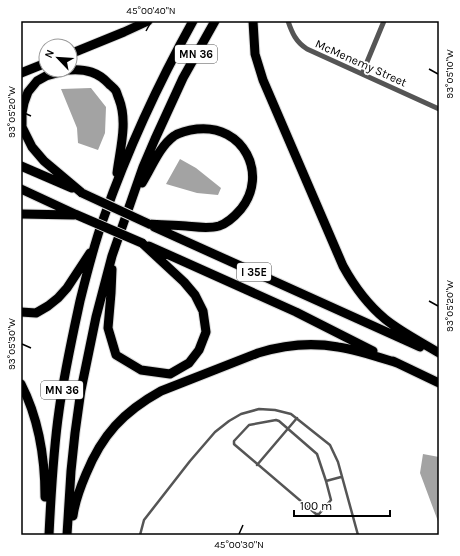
<svg xmlns="http://www.w3.org/2000/svg" width="460" height="556" font-family="Karla,sans-serif">
<rect width="100%" height="100%" fill="#fff"/>
<path fill="#a3a3a3" d="M 91,88 L 106,107 L 105,133 L 98,150 L 78,143 L 77,128 L 61,89 Z
M 180,159 L 196,168 L 221,188 L 218,195 L 197,193 L 166,184 Z
M 423,454 L 439,457 L 439,524 L 420,473 Z"/>
<g fill="none" stroke-linecap="round" stroke-linejoin="round">
<g stroke="#dbdbdb" stroke-width="11">
<path id="highway" d="M 253,21 L 255,54 L 263,80 L 343,266 C 354,286 367,304 385,319 C 401,332 421,342 439,353
M 70,54 L 124,32 L 148,21
M 68,70 L 46,76 L 37,81 L 28,92 L 24,103 L 22,113 L 22,127 L 32,147 L 44,161 L 82,193
M 70,70 C 86,69 98,72 109,84 C 111,86 114,88 116,91 C 117,93 118,97 119,99 C 128,122 120,149 117,173
M 21,73 L 46,63
M 21,166 L 72,188
M 142,183 C 152,167 159,147 174,136 C 182,131 189,130 197,129 C 243,124 269,174 241,209 C 235,216 228,223 219,226 C 208,229 197,227 186,226 C 174,225 161,225 149,224
M 21,189 L 77,215
M 21,214 L 74,215
M 154,227 L 420,347
M 149,246 L 296,312 L 373,351
M 112,269 L 111,293 L 108,328 L 116,355 L 141,370 L 170,374 L 189,363 L 199,350 L 206,332 L 203,311 L 195,295 L 184,282 L 142,243
M 21,312 L 36,313 L 48,306 L 58,298 L 67,288 L 90,253
M 393,361 L 439,383
M 21,384 C 39,419 45,459 45,497
M 73,516 C 75,501 80,488 86,474 C 102,435 123,412 161,391 L 258,353 C 284,345 310,342 338,347 C 358,350 378,357 397,363
M 49,535 C 51,494 53,452 59,411 C 64,374 72,338 80,301 C 87,273 94,244 104,217 C 128,149 158,84 193,21
M 67,535 L 71,471 L 75,433 L 81,390 L 96,317 L 112,256 L 143,167 L 155,139 L 183,78 L 215,21"/>
</g>
<path stroke="#555" stroke-width="2.5" d="M 257,465 L 297,418
M 326,481 L 331,500 L 319,514 L 316,514 L 235,445 L 234,444 L 234,441 L 249,425 L 276,420 L 279,421 L 317,454 L 326,481 L 341,477
M 140,535 L 144,520 L 190,461 L 215,432 L 229,421 L 241,414 L 259,409 L 275,410 L 291,414 L 330,445 L 338,462 L 358,535"/>
<path stroke="#555" stroke-width="5" d="M 288,21 C 292,33 296,42 307,49 L 439,109
M 362,74 L 384,21"/>
<use href="#highway" stroke="#000" stroke-width="9"/>
<g stroke="#dbdbdb" stroke-width="11" stroke-linecap="butt">
<path id="highway-bridge" d="M 82,193 L 149,224
M 77,215 L 142,243"/>
</g>
<use href="#highway-bridge" stroke="#000" stroke-width="9"/>
</g>
<path fill="none" stroke="#000" stroke-width="1.5" d="M 146,31 L 151,22M 429,69 L 438,74M 22,112 L 31,116M 429,301 L 438,306M 22,344 L 31,348M 239,534 L 243,525"/>
<g text-anchor="middle" stroke-width="3.5" stroke-linejoin="round" paint-order="stroke">
<g fill="#fff" stroke="#4c4c4c" stroke-width="1">
<rect x="175" y="45" width="42" height="18" rx="3"/>
<rect x="237" y="263" width="34" height="18" rx="3"/>
<rect x="41" y="381" width="42" height="18" rx="3"/>
</g>
<g font-size="11" font-weight="bold" fill="#000">
<text x="196" y="58">MN 36</text>
<text x="254" y="276">I 35E</text>
<text x="62" y="394">MN 36</text>
</g>
<g font-size="12" fill="#000" stroke="#fff">
<text transform="translate(361 63) rotate(24)" y="4">McMenemy Street</text>
</g>
</g>
<rect width="460" height="556" fill="none" stroke="#ffffff" stroke-width="44"/>
<g transform="translate(58 58) rotate(295)"><circle r="19" fill="#ffffff" stroke="#999999"/>
<path d="M0-3L7 15L0 10L-7 15Z" fill="#000000"/>
<text y="-6" font-size="11" font-weight="bold" text-anchor="middle" fill="#000000">N</text>
</g>
<path d="M294 510v6h96v-6" fill="none" stroke="#000000" stroke-width="2"/>
<text x="300" y="510" font-size="12" fill="#000000" stroke="#ffffff" stroke-width="3" paint-order="stroke">100 m</text>
<rect x="22" y="22" width="416" height="512" fill="none" stroke="#000" stroke-width="1.5"/>
<g font-size="10" text-anchor="middle" fill="#000">
<text x="151" y="14">45°00'40"N</text>
<text transform="translate(449 74) rotate(-90)" y="4">93°05'10"W</text>
<text transform="translate(11 112) rotate(-90)" y="4">93°05'20"W</text>
<text transform="translate(449 306) rotate(-90)" y="4">93°05'20"W</text>
<text transform="translate(11 344) rotate(-90)" y="4">93°05'30"W</text>
<text x="239" y="548">45°00'30"N</text>
</g>
</svg>
